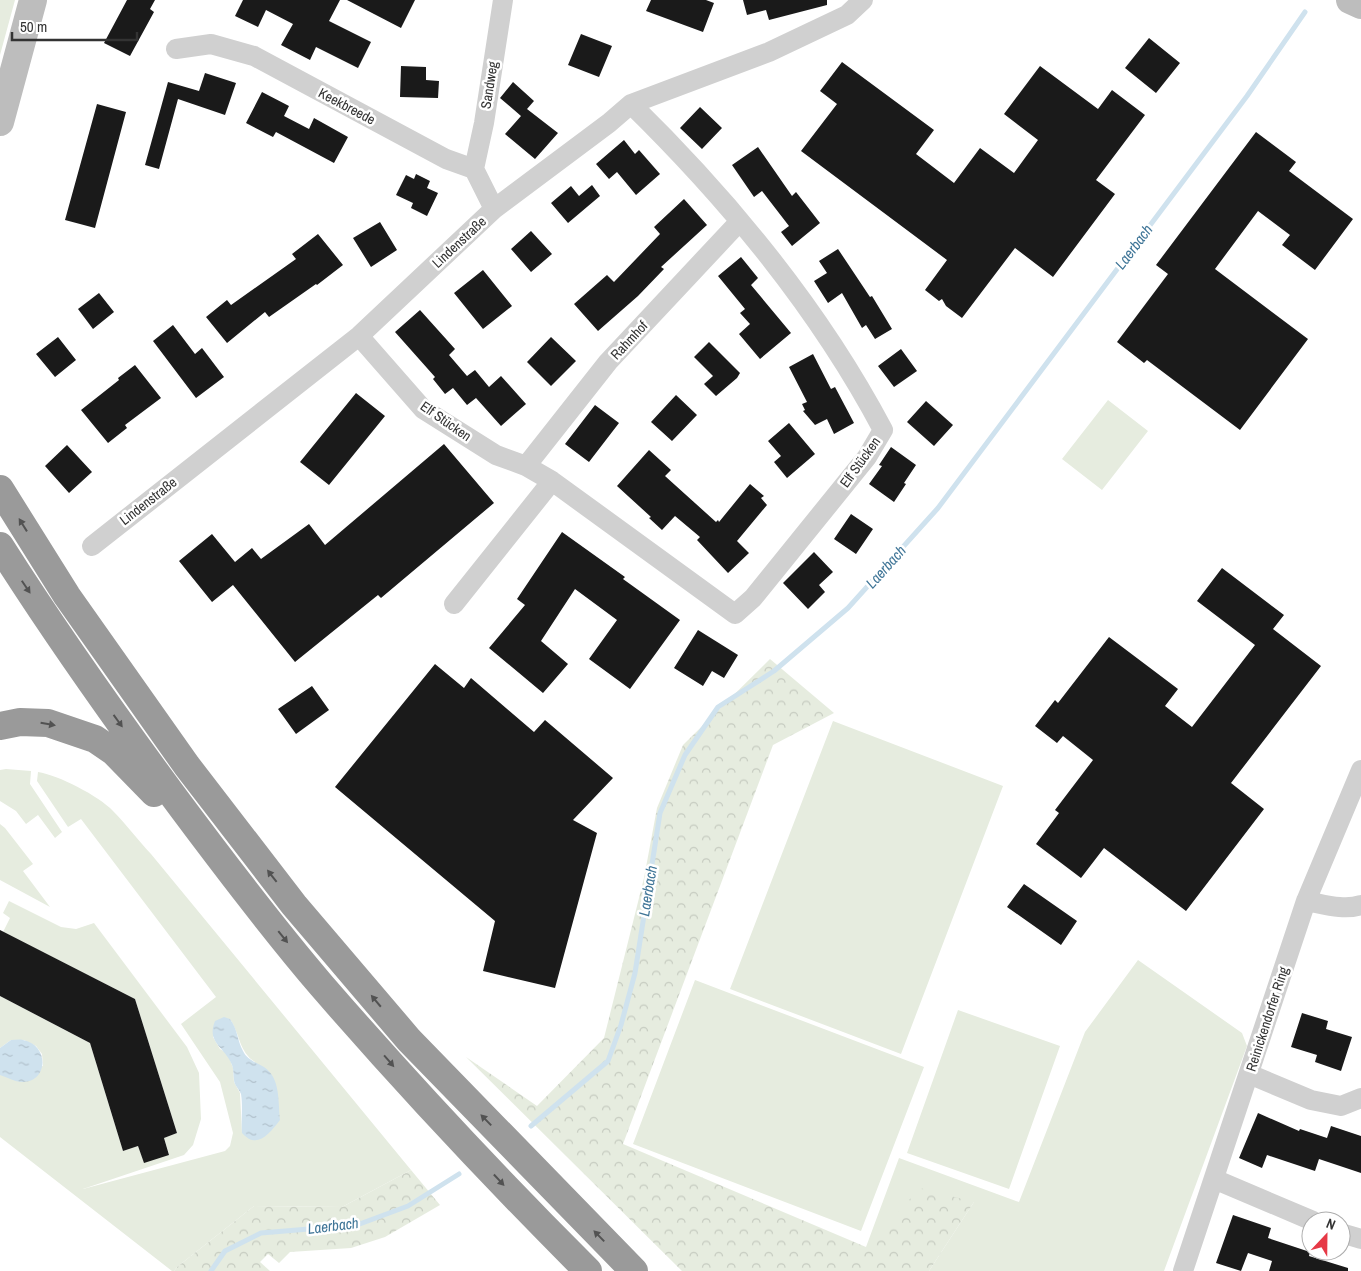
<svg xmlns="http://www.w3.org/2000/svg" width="1361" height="1271" font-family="'Archivo Narrow',sans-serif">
<defs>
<pattern id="forest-crowns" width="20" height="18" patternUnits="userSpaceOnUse" patternTransform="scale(1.25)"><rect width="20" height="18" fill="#e6ecdf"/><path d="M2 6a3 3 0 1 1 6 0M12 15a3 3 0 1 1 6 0" fill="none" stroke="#c6cbc0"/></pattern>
<pattern id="water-ripples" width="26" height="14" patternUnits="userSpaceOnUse" patternTransform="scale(1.25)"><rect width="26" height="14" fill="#cfe2ee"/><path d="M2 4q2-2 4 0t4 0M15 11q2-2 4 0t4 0" fill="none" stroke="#b2c2cd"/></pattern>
</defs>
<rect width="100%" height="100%" fill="#fff"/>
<path fill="#e6ecdf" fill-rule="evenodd" d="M 0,0 L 15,0 L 0,55 Z
M 1108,400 L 1148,431 L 1102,490 L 1062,459 Z
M 833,721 L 1003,786 L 901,1054 L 730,989 Z
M 6,769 L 31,771 L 30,784 L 62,832 L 55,838 L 38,815 L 26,824 L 16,811 L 0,801 L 0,770 Z
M 38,772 C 58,775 99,796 113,811 C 126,824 138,840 151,854 L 411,1170 L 342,1207 L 254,1206 L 177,1267 L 174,1271 L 172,1271 L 0,1137 L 0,1075 L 43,1066 L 42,1054 L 36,1046 L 24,1040 L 11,1040 L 0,1048 L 0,996 L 90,1043 L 123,1151 L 138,1146 L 144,1162 L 169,1154 L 164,1138 L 177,1133 L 135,999 L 3,932 L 10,918 L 3,913 L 9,901 L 61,927 L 76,929 L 94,923 L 187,1047 L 199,1073 L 201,1119 L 193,1145 L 184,1155 L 83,1189 L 225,1151 L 230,1146 L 233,1133 L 220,1082 L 181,1024 L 216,997 L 81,819 L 68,827 L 37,781 ZM 230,1019 C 240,1034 239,1052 255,1062 L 242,1133 L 240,1093 L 234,1082 L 233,1068 L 228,1054 L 220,1049 L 213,1037 Z
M 0,824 L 5,828 L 33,864 L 23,871 L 50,907 L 0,880 Z
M 1138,960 L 1242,1033 L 1247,1046 L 1164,1271 L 929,1271 L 974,1202 L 866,1247 L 899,1158 L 1019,1202 L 1085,1032 Z
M 695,980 L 924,1067 L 861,1231 L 633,1144 Z
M 958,1010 L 1060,1046 L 1009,1189 L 907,1153 Z"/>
<path fill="url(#forest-crowns)" d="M 770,659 L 834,713 L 773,745 L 623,1144 L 866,1247 L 920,1188 L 974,1202 L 929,1271 L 682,1271 L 466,1057 L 537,1106 L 604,1038 L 644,878 L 657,808 L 683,745 Z
M 411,1170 L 440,1205 L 385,1237 L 351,1248 L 290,1252 L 279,1263 L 268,1254 L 260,1262 L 270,1271 L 174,1271 L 177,1267 L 254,1206 L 342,1207 Z"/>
<path fill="url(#water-ripples)" d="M 224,1017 L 230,1019 C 238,1030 237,1040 243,1051 C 247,1060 256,1062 264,1067 C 281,1078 278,1103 280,1120 C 269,1134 257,1150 242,1133 C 241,1121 243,1106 241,1094 C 239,1089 234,1085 234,1080 C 233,1075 234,1070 232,1065 C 225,1047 206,1043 215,1021 Z
M 11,1040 C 15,1040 20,1039 23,1040 C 50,1045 48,1082 23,1082 C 14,1082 7,1077 0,1075 L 0,1048 Z"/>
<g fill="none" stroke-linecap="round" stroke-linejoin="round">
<path stroke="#cfe2ee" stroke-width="5" d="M 531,1126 L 608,1061 L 621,1025 L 635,973 L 660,813 L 685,755 L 718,707 L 774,671 L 848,608 L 938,508 L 1247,96 L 1305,12
M 211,1271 L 225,1251 L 261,1233 L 357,1225 L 408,1206 L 459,1174"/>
</g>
<path fill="#1a1a1a" d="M 127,0 L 155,0 L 150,9 L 154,12 L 130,56 L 104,43 Z
M 243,0 L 340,0 L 329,21 L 371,42 L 358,68 L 316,47 L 310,60 L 281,45 L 293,24 L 266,10 L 258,27 L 235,16 Z
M 347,0 L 415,0 L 401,28 Z
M 651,0 L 706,0 L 714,3 L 703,32 L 646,11 Z
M 743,0 L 827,0 L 827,5 L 769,20 L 766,10 L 747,15 Z
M 581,34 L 612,46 L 599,77 L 568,65 Z
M 1149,38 L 1180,63 L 1156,93 L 1125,68 Z
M 842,62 L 934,130 L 916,154 L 954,183 L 980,148 L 1014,173 L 1038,140 L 1004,114 L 1040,66 L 1098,109 L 1112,90 L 1145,115 L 1096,180 L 1115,194 L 1053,277 L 1015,248 L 962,318 L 946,306 L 942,299 L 939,301 L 925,290 L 947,260 L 801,151 L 837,104 L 820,91 Z
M 401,66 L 426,67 L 426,80 L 439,81 L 438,98 L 400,97 Z
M 205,73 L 236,83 L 225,115 L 178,99 L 159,169 L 145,165 L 168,82 L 199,91 Z
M 513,82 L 534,101 L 527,109 L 558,133 L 535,159 L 505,134 L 521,116 L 500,98 Z
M 262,92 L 289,106 L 284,116 L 309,129 L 314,118 L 348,137 L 334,163 L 276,132 L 273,137 L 246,123 Z
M 97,104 L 126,112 L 95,228 L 65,220 Z
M 700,107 L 722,128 L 702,149 L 680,128 Z
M 1256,132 L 1296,162 L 1289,171 L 1353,219 L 1315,270 L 1282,245 L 1290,235 L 1258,211 L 1215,269 L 1308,339 L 1240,430 L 1147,360 L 1144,363 L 1117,342 L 1168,274 L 1156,265 Z
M 624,140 L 635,154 L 639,150 L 660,174 L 636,195 L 617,172 L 609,179 L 596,164 Z
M 758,147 L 792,196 L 796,192 L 820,223 L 792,246 L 781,232 L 789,226 L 762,191 L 754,197 L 732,165 Z
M 416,174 L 430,181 L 427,188 L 438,193 L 427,216 L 411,208 L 413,203 L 396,195 L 406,175 L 414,179 Z
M 592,185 L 600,196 L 568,223 L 551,203 L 571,186 L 579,196 Z
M 684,199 L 707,225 L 661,267 L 664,269 L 638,296 L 598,331 L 574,304 L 607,275 L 614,282 L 660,234 L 654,227 Z
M 380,222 L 397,250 L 371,267 L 353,238 Z
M 531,231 L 552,254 L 531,272 L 511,249 Z
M 318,234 L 343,265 L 317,285 L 316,284 L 269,317 L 265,312 L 227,343 L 206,317 L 227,300 L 231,305 L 296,259 L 292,254 Z
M 838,249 L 870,297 L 872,296 L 892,329 L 875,339 L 866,325 L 862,328 L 842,293 L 828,303 L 814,281 L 827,273 L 819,261 Z
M 741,257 L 758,278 L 751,285 L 791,333 L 760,359 L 739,334 L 750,324 L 740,313 L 745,309 L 718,276 Z
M 483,270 L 512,306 L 483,329 L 454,293 Z
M 99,293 L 114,312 L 93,329 L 78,309 Z
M 420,310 L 455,349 L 449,355 L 467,376 L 475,370 L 489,387 L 501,376 L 526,404 L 501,426 L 476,398 L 467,405 L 453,388 L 445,394 L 433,379 L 435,377 L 395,332 Z
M 173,325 L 195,354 L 202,348 L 224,377 L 196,398 L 153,341 Z
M 58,337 L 76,360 L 55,377 L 36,354 Z
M 551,337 L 576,361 L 551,386 L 527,362 Z
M 709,342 L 740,373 L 737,378 L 716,396 L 704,384 L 713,376 L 694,357 Z
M 901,349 L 917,371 L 894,387 L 878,366 Z
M 813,354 L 831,389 L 835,387 L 854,423 L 834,434 L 827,419 L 815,425 L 803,411 L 805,410 L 802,404 L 807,402 L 789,367 Z
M 135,365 L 161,398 L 125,425 L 127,428 L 108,443 L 81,410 L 119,380 L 118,378 Z
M 356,393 L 385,416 L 329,485 L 300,462 Z
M 676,395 L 697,415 L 672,441 L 651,422 Z
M 926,401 L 953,425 L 934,446 L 907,422 Z
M 595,405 L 619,423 L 589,462 L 565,444 Z
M 789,423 L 815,454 L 787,478 L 774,462 L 781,456 L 768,441 Z
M 444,444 L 494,503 L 381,598 L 378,595 L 295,662 L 233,585 L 212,602 L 179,561 L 212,534 L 235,562 L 252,548 L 261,559 L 309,524 L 325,545 Z
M 67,445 L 92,472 L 69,493 L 45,466 Z
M 891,447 L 916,465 L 904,483 L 906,484 L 894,502 L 869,484 L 882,466 L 879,465 Z
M 649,450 L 671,470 L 665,476 L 716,522 L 718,520 L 719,522 L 750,484 L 764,496 L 761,498 L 767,505 L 737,541 L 749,553 L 728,573 L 697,540 L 700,537 L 675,516 L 662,530 L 649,518 L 651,517 L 617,486 Z
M 851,514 L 873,529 L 856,554 L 834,539 Z
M 562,532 L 625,577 L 623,579 L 680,620 L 630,689 L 589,659 L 617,620 L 575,589 L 541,641 L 568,664 L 543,693 L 489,648 L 525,605 L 517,599 Z
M 814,552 L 833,572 L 819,585 L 825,592 L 808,609 L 783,583 Z
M 1222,568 L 1284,615 L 1273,629 L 1321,666 L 1231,783 L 1264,809 L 1186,911 L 1104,848 L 1081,878 L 1036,844 L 1059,813 L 1055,810 L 1093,760 L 1063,736 L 1057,743 L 1035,726 L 1055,700 L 1058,703 L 1109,637 L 1178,689 L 1165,706 L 1192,727 L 1255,645 L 1197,601 Z
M 698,630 L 738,655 L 724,678 L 712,671 L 703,686 L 674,668 Z
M 435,664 L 464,688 L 471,678 L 534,732 L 545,720 L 613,778 L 573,820 L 597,833 L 555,988 L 483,971 L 495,921 L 335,787 Z
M 312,686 L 329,710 L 296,734 L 278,709 Z
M 1024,884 L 1077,921 L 1061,945 L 1007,907 Z
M 0,930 L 135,999 L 177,1133 L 164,1138 L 169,1155 L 144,1163 L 138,1146 L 123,1151 L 90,1043 L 0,996 Z
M 1302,1013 L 1328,1021 L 1326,1029 L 1352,1037 L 1341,1071 L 1315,1062 L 1317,1055 L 1291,1047 Z
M 1258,1113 L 1299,1131 L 1300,1129 L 1327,1138 L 1331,1126 L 1361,1136 L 1361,1173 L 1319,1159 L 1315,1171 L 1267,1155 L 1262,1168 L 1239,1158 Z
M 1233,1215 L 1271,1228 L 1268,1238 L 1310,1252 L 1309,1256 L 1348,1268 L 1348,1271 L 1269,1271 L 1272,1261 L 1248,1253 L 1241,1271 L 1216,1263 Z"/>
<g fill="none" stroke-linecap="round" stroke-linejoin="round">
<path stroke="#d0d0d0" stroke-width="20" d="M 176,49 L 211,44 L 254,56 L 446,159 L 474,169 L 494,209
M 474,169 L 484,123 L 503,0
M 359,336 L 423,409 L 496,455 L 526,466 L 552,481 L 735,614 L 753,598 L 867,457 L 883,430 C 818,307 730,201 631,104
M 526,466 L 608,362 L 740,221
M 92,546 L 359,336 L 494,209 L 609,123 L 631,104 L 769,52 L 847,15 L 863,0
M 454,604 L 552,481
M 1306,901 C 1323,904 1344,911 1361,905
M 1249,1074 L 1311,1100 L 1341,1106 L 1361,1098
M 1214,1179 L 1313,1221
M 1341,1233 L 1361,1239
M 1183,1271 L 1306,901 L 1361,770"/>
<path stroke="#bdbdbd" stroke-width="28" d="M 1350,0 L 1361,5
M 0,122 L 33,0"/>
<path stroke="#9a9a9a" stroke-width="28" d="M 0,489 L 67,596 L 187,766 L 294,905 L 409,1040 L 634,1271
M 0,546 C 54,631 112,713 171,793 C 220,859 269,924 322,986 C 407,1084 496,1179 588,1271
M 0,726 L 20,722 L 48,723 L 95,739 L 114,752 L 154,793"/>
</g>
<defs><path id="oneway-solid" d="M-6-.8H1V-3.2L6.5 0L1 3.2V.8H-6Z" transform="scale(1.25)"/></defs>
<g fill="#525252">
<use href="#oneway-solid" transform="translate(23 525) rotate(-122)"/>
<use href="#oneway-solid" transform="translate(26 587) rotate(56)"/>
<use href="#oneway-solid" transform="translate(118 721) rotate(54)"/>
<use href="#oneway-solid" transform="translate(48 724) rotate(10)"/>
<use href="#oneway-solid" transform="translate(272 876) rotate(-128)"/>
<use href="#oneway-solid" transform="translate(283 937) rotate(51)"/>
<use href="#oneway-solid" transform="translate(376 1001) rotate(-130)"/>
<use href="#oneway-solid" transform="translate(389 1061) rotate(49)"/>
<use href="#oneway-solid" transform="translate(486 1120) rotate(-134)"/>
<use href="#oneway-solid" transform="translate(499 1180) rotate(47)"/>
<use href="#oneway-solid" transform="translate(599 1236) rotate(-134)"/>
</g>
<g text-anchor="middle" stroke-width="5" stroke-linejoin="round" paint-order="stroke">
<g font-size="14" fill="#333" stroke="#fff">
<text transform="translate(489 85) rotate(-81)" y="5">Sandweg</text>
<text transform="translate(347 106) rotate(28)" y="5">Keekbreede</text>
<text transform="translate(459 242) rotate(-43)" y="5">Lindenstraße</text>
<text transform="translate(629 340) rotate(-47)" y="5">Rahmhof</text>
<text transform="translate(446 421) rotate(35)" y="5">Elf Stücken</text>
<text transform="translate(860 462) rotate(-54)" y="5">Elf Stücken</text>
<text transform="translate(148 501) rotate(-38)" y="5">Lindenstraße</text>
<text transform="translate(1267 1019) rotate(-72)" y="5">Reinickendorfer Ring</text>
</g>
<g font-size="15" font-style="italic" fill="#3f7597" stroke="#fff">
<text transform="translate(1134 247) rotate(-53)" y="5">Laerbach</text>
<text transform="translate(886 567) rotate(-48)" y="5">Laerbach</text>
<text transform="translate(648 891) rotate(-81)" y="5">Laerbach</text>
<text transform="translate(333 1226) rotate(-7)" y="5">Laerbach</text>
</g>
</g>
<g transform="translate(1326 1236) rotate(22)"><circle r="24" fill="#ffffff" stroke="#adadad"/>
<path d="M0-4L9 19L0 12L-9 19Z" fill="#e63946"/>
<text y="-8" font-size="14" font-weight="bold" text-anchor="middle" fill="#333333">N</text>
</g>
<path d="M12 32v8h125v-8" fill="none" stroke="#333333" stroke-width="2.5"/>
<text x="20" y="32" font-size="15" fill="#333333" stroke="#ffffff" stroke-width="4" paint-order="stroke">50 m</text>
</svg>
